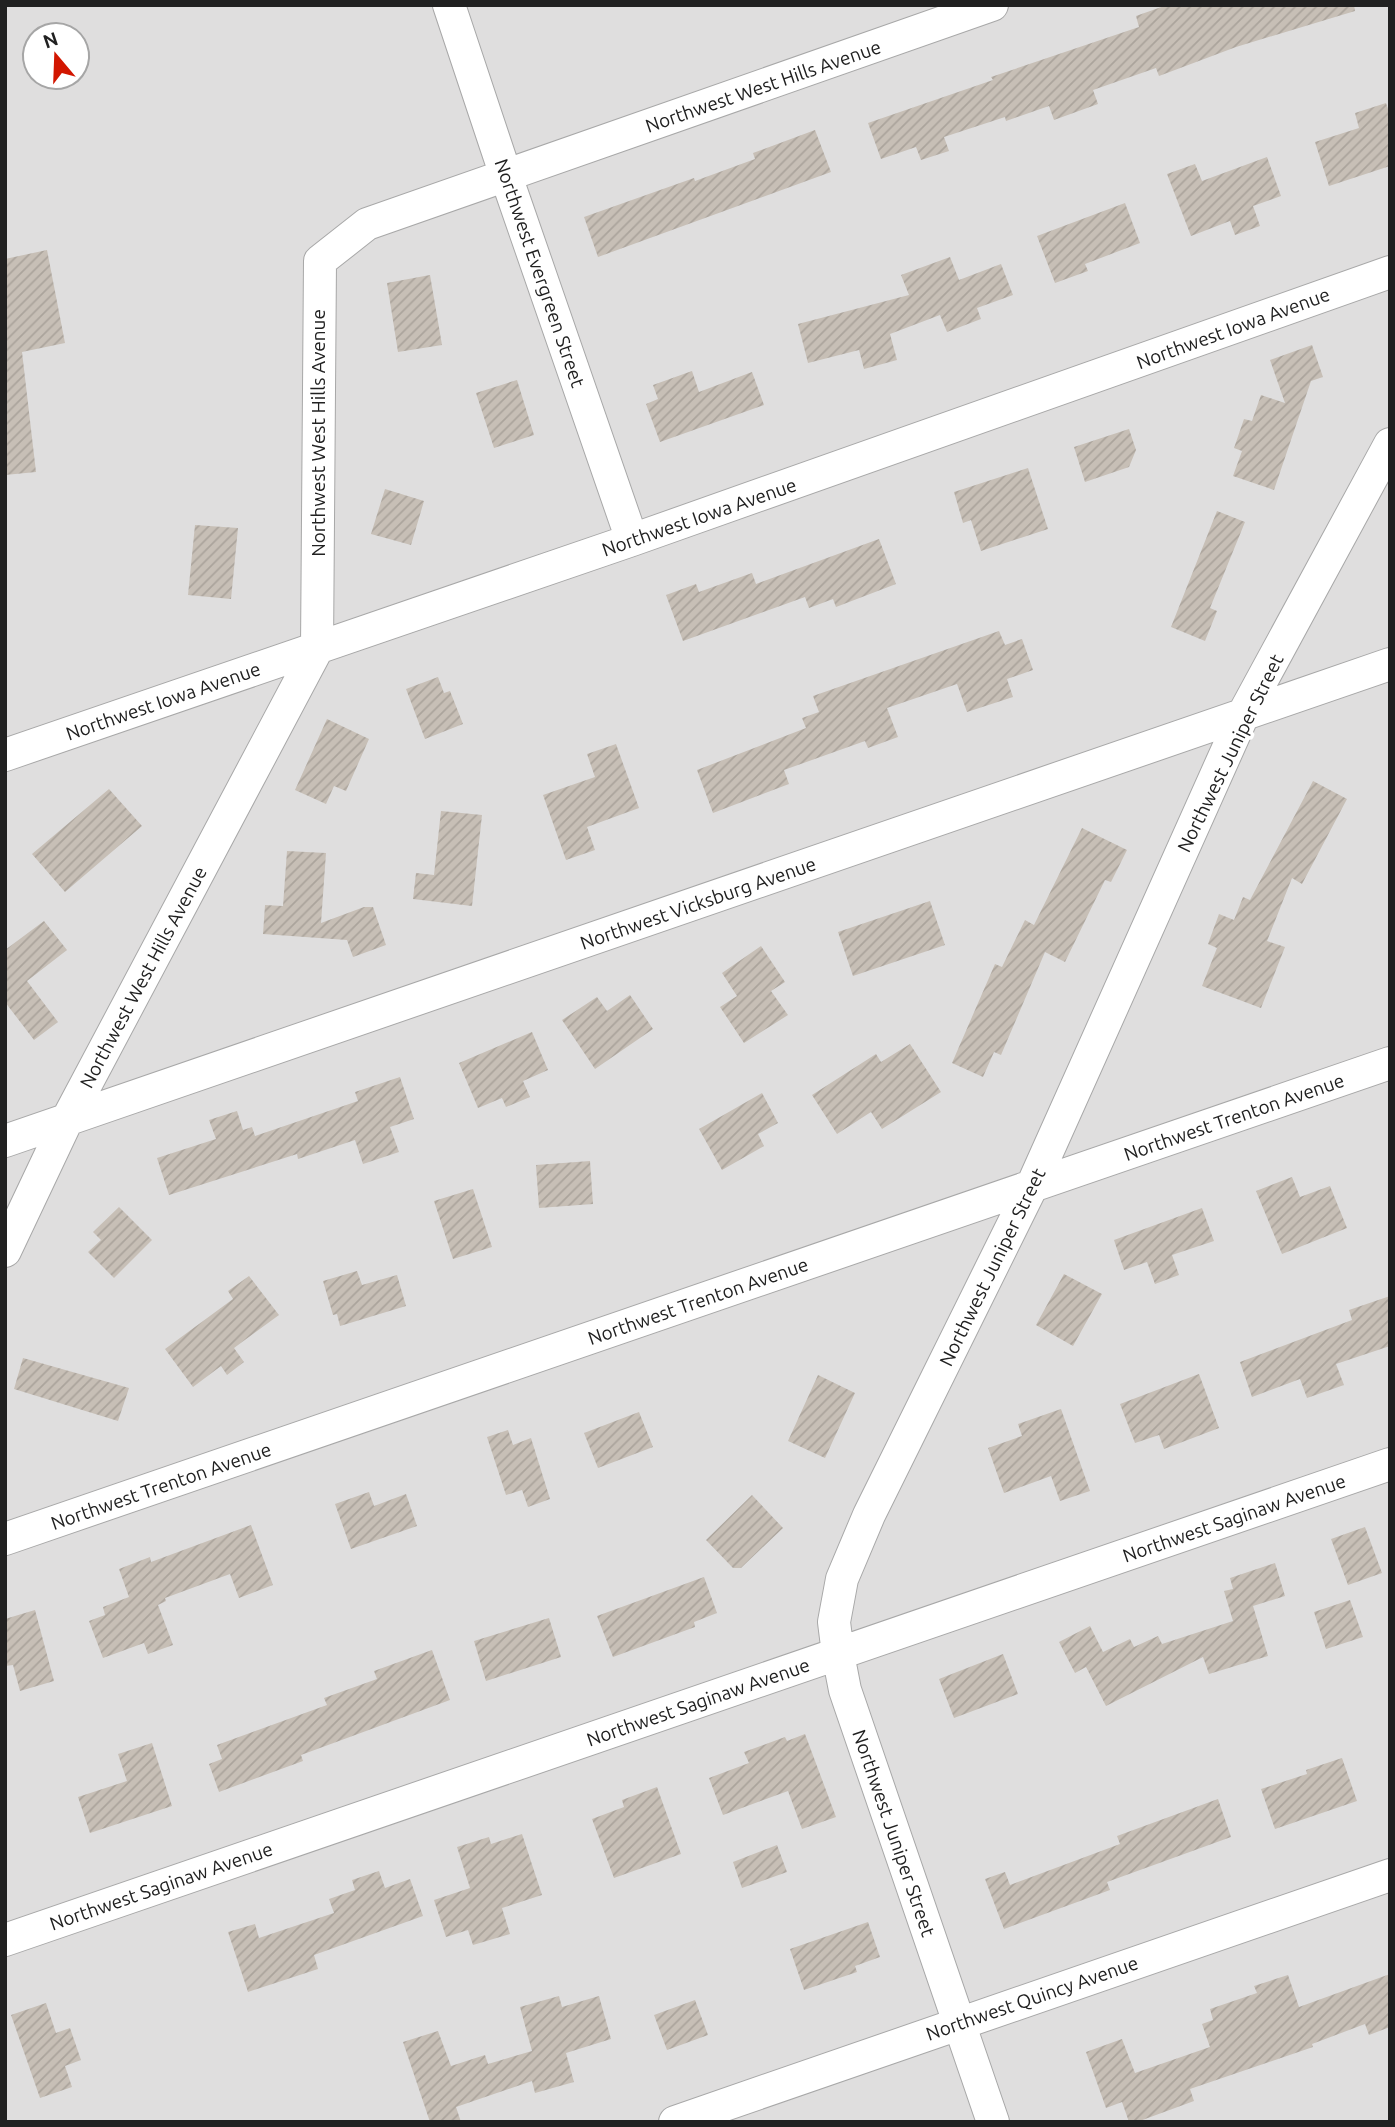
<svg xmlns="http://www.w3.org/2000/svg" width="1395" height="2127" font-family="Ubuntu,sans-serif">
<defs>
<pattern id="building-hatch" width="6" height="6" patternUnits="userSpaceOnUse" patternTransform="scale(1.75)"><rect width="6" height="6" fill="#c7bfb6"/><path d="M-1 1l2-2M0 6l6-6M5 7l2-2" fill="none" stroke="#aba49c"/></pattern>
</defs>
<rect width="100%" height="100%" fill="#f2efe7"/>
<path fill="#dfdede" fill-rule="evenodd" d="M 5,5 L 1390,5 L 1390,2122 L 5,2122 ZM 35,35 L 77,35 L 77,77 L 35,77 Z"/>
<path fill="url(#building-hatch)" d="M 1167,5 L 1354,5 L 1355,11 L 1236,47 L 1159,76 L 1156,68 L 1093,90 L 1098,104 L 1054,120 L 1049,106 L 1006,121 L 1005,117 L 944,137 L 949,151 L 921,160 L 916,147 L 881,159 L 868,123 L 993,80 L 991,77 L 1139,27 L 1136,16 Z
M 1386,103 L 1390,115 L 1390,166 L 1329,186 L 1315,142 L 1359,128 L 1355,113 Z
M 815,130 L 831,172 L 598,257 L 584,217 L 694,178 L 695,181 L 755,159 L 753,153 Z
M 1267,157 L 1281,196 L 1253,206 L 1260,226 L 1235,235 L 1230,221 L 1191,236 L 1167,174 L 1195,164 L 1202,181 Z
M 1125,203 L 1140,243 L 1085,264 L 1088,271 L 1055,283 L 1037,236 Z
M 47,250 L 65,343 L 22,352 L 36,472 L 5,475 L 5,259 Z
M 950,257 L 959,280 L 1001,264 L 1013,295 L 977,308 L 981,319 L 947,332 L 940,315 L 890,334 L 897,360 L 864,369 L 859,350 L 808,363 L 798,324 L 909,295 L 901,275 Z
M 430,275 L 442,345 L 398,352 L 387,283 Z
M 1312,345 L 1323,377 L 1311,381 L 1274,490 L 1233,476 L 1242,451 L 1234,448 L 1244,419 L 1252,421 L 1261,395 L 1285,403 L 1270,360 Z
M 692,371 L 699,392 L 752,372 L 764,405 L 660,442 L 646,404 L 658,399 L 653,385 Z
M 517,380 L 534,435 L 494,448 L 476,393 Z
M 1129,429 L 1136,450 L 1129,467 L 1085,482 L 1074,447 Z
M 1028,468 L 1048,529 L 981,551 L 971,520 L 963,523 L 954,492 Z
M 385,489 L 424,501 L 411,545 L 371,534 Z
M 1217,511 L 1245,522 L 1210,608 L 1217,611 L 1205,641 L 1171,627 Z
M 195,525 L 238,528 L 231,599 L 188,595 Z
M 879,539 L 896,584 L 836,607 L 833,599 L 809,608 L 805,597 L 683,641 L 666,595 L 696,584 L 699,592 L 752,573 L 756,584 Z
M 999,631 L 1005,645 L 1022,639 L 1033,670 L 1007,679 L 1013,697 L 967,712 L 957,684 L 887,708 L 898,737 L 868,748 L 865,741 L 784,770 L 789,784 L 713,813 L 697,770 L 806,728 L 802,718 L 819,712 L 813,696 Z
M 438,677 L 444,693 L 450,691 L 463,724 L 425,739 L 406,689 Z
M 327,719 L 369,739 L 346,791 L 334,786 L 326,804 L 295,790 Z
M 616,744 L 639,808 L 587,827 L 595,850 L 566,860 L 543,795 L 595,777 L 587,754 Z
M 1313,781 L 1347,799 L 1302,884 L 1292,878 L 1267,941 L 1285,947 L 1261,1008 L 1202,986 L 1217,948 L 1208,944 L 1219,914 L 1234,920 L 1243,897 L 1250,900 Z
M 109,789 L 142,826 L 65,892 L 32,854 Z
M 441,811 L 482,815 L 472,906 L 413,899 L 416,873 L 434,875 Z
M 1082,828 L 1127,850 L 1111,882 L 1105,880 L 1065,962 L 1045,952 L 1001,1055 L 994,1052 L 983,1077 L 952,1063 L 995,964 L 1002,967 L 1025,920 L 1034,925 Z
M 287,851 L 326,853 L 321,923 L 364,907 L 373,907 L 386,945 L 353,957 L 347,940 L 263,934 L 265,905 L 283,906 Z
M 930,901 L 945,945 L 853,976 L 838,932 Z
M 44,921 L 67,950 L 27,981 L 58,1022 L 34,1040 L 5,1002 L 5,950 Z
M 761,946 L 785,982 L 771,991 L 788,1015 L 744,1043 L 720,1007 L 737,996 L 722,973 Z
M 630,995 L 653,1029 L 595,1069 L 562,1020 L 597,997 L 607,1011 Z
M 532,1032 L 548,1070 L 523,1081 L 530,1097 L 506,1107 L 502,1098 L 478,1108 L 459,1063 Z
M 910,1044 L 941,1092 L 882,1129 L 871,1112 L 837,1134 L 812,1095 L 876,1054 L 881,1062 Z
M 400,1077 L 414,1119 L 390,1127 L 399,1152 L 363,1164 L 355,1140 L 298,1159 L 297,1154 L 169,1195 L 157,1158 L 216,1139 L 209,1120 L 237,1111 L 243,1130 L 252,1127 L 255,1136 L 358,1101 L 355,1092 Z
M 762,1093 L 778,1123 L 758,1134 L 764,1146 L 722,1170 L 699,1129 Z
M 590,1161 L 593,1204 L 539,1208 L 536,1165 Z
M 1292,1177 L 1300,1197 L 1330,1186 L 1347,1228 L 1282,1254 L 1256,1191 Z
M 473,1189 L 492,1247 L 453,1259 L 434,1201 Z
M 119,1207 L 152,1240 L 114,1278 L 88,1252 L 101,1240 L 93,1232 Z
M 1202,1208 L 1214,1241 L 1172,1255 L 1179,1275 L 1155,1284 L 1147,1262 L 1124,1270 L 1114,1240 Z
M 357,1271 L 362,1285 L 397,1275 L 406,1306 L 340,1326 L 337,1314 L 333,1315 L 323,1281 Z
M 1064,1274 L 1102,1294 L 1073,1346 L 1036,1325 Z
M 249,1276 L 279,1315 L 234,1348 L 244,1362 L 227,1375 L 221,1366 L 193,1387 L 165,1349 L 233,1299 L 228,1291 Z
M 1390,1296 L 1390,1346 L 1336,1364 L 1344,1385 L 1307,1398 L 1300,1379 L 1252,1397 L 1240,1362 L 1352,1320 L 1349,1310 Z
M 23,1358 L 129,1388 L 118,1421 L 14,1389 Z
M 1199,1374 L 1219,1428 L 1164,1449 L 1159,1435 L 1135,1443 L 1120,1404 Z
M 818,1375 L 855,1393 L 825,1458 L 788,1441 Z
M 1061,1409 L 1090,1491 L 1060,1501 L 1051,1476 L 1004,1493 L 988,1448 L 1022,1436 L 1018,1424 Z
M 639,1412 L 653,1447 L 598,1468 L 584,1433 Z
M 508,1430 L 513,1445 L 531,1438 L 550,1499 L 528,1507 L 522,1490 L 506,1495 L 487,1437 Z
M 369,1492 L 374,1506 L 406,1494 L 417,1526 L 351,1549 L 335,1504 Z
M 752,1495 L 783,1528 L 741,1568 L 733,1568 L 706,1540 Z
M 251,1525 L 273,1585 L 239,1598 L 230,1574 L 165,1598 L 166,1601 L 158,1605 L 173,1645 L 148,1654 L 144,1643 L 103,1658 L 89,1621 L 105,1615 L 103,1607 L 129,1597 L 119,1569 L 150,1557 L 151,1562 Z
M 1365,1527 L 1382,1573 L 1348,1585 L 1331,1539 Z
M 1275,1563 L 1285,1596 L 1253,1606 L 1268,1656 L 1209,1674 L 1203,1657 L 1106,1706 L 1086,1667 L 1075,1673 L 1059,1642 L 1090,1626 L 1103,1652 L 1130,1639 L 1134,1647 L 1158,1636 L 1162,1644 L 1233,1621 L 1224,1591 L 1233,1589 L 1230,1578 Z
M 704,1577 L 717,1613 L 694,1622 L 695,1627 L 613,1657 L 597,1616 Z
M 1350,1600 L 1363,1637 L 1326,1649 L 1314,1612 Z
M 35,1610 L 54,1681 L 20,1691 L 13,1665 L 5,1666 L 5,1619 Z
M 549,1618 L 561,1657 L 486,1681 L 474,1641 Z
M 432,1650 L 450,1700 L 301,1755 L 303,1761 L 219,1792 L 209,1764 L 222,1759 L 217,1745 L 327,1705 L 324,1698 L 377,1679 L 374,1671 Z
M 1003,1654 L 1018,1694 L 954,1718 L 939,1679 Z
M 805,1734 L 836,1817 L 802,1829 L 788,1791 L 723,1815 L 709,1778 L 749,1763 L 744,1752 L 785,1737 L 787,1741 Z
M 152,1743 L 172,1806 L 90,1833 L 78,1797 L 127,1781 L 118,1754 Z
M 1342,1758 L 1357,1801 L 1275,1829 L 1261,1789 L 1307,1774 L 1306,1770 Z
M 657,1787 L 681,1854 L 614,1878 L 592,1819 L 624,1807 L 622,1800 Z
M 1218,1799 L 1231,1837 L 1107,1882 L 1110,1890 L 1004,1929 L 985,1879 L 1005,1872 L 1010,1885 L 1120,1844 L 1117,1836 Z
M 522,1834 L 542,1895 L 502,1908 L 510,1934 L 473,1945 L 468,1930 L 446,1937 L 434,1900 L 470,1888 L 457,1847 L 489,1837 L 491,1844 Z
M 777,1845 L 787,1872 L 742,1888 L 733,1862 Z
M 379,1871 L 385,1888 L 410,1879 L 423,1916 L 314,1955 L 318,1969 L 248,1992 L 228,1932 L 255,1924 L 259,1938 L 334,1913 L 329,1899 L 355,1890 L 352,1880 Z
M 868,1922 L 880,1957 L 855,1966 L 857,1972 L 804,1990 L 790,1949 Z
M 1390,1974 L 1390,2027 L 1369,2035 L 1365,2024 L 1312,2044 L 1313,2047 L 1190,2089 L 1194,2101 L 1137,2122 L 1129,2122 L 1122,2102 L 1106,2108 L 1086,2052 L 1122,2039 L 1135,2073 L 1210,2047 L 1202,2024 L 1213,2020 L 1210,2009 L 1257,1993 L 1254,1986 L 1288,1975 L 1299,2007 Z
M 559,1996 L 562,2007 L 599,1996 L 611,2039 L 566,2053 L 574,2082 L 535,2093 L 532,2081 L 456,2107 L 461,2122 L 430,2122 L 403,2042 L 438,2031 L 451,2066 L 485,2055 L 488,2064 L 532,2051 L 520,2007 Z
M 695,2000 L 708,2035 L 667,2050 L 654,2015 Z
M 46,2003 L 56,2033 L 70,2028 L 81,2060 L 65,2066 L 72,2087 L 40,2098 L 11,2015 Z"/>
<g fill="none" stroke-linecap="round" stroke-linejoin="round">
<g stroke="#a8a8a8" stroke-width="34">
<path id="street" d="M 449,5 L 506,176 L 632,540
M 5,755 L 632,540 L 1390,272
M 5,1141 L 1390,664
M 5,1251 L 67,1120 L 317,649 L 320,261 L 367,224 L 992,5
M 5,1539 L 1390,1063
M 5,1940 L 1390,1464
M 675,2122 L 1390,1875
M 993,2122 L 845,1690 L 838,1654 L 834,1622 L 842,1579 L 869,1515 L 1032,1186 L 1243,715 L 1390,444"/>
</g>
<use href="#street" stroke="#fff" stroke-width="32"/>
</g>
<g text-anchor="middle" stroke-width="7" stroke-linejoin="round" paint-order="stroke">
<g font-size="19" fill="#212121" stroke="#fff">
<text transform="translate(763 86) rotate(-19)" y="7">Northwest West Hills Avenue</text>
<text transform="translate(540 273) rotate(71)" y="7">Northwest Evergreen Street</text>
<text transform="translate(1233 328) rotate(-20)" y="7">Northwest Iowa Avenue</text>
<text transform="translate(318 433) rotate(-90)" y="7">Northwest West Hills Avenue</text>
<text transform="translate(699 517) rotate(-19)" y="7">Northwest Iowa Avenue</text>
<text transform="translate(163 701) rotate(-19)" y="7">Northwest Iowa Avenue</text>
<text transform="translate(1230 753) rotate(-64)" y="7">Northwest Juniper Street</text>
<text transform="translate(698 903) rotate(-19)" y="7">Northwest Vicksburg Avenue</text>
<text transform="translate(143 977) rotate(-62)" y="7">Northwest West Hills Avenue</text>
<text transform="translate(1234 1117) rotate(-19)" y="7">Northwest Trenton Avenue</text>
<text transform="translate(992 1267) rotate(-64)" y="7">Northwest Juniper Street</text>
<text transform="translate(698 1301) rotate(-19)" y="7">Northwest Trenton Avenue</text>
<text transform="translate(161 1486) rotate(-19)" y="7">Northwest Trenton Avenue</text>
<text transform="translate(1234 1518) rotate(-19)" y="7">Northwest Saginaw Avenue</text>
<text transform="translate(698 1702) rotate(-19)" y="7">Northwest Saginaw Avenue</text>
<text transform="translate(894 1833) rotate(71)" y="7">Northwest Juniper Street</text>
<text transform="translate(161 1886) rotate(-19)" y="7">Northwest Saginaw Avenue</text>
<text transform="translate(1032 1998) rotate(-19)" y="7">Northwest Quincy Avenue</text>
</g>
</g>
<rect width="1395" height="2127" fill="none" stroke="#212121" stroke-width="14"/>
<g transform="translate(56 56) rotate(341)"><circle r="33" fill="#ffffff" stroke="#a6a6a6" stroke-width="2"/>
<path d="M0-5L12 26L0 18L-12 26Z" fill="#d21600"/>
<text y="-10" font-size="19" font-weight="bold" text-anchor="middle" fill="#212121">N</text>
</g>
</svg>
